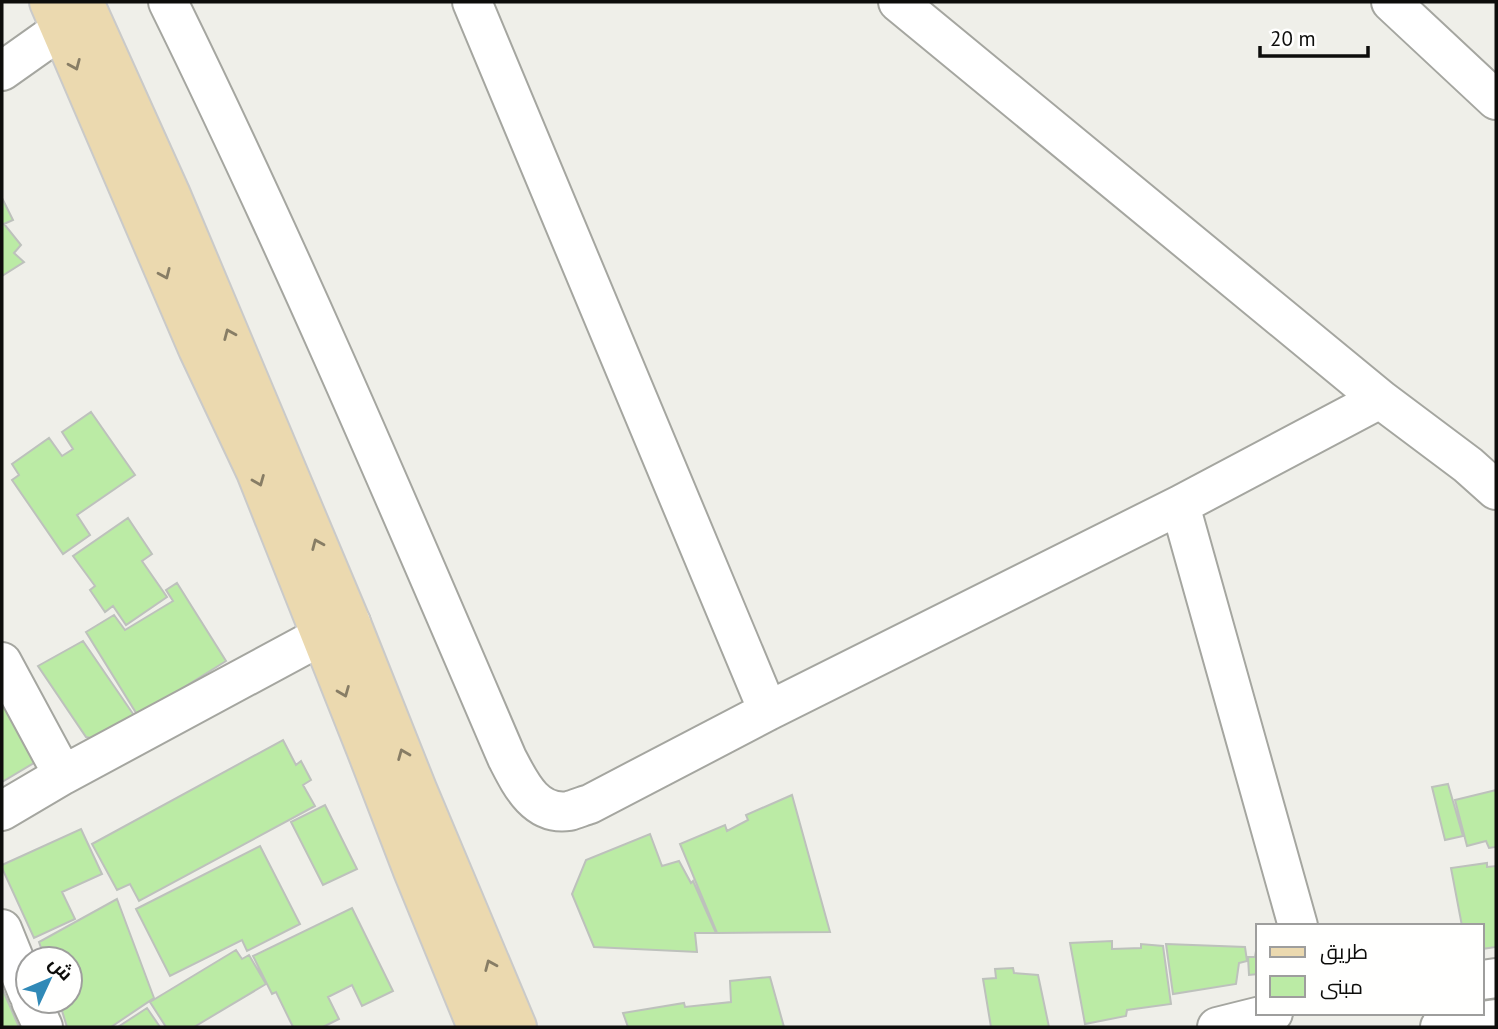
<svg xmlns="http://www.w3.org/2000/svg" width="1498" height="1029" font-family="'PT Sans',Cairo,sans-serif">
<rect width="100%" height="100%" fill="#efefe9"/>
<path fill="#bbeba5" stroke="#bdc1bc" stroke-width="2" d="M 2,198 L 13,220 L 4,224 L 21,245 L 14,253 L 24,262 L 2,276 Z
M 91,412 L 135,475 L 77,515 L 90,535 L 63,554 L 12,480 L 19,475 L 12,464 L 49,438 L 62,456 L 73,449 L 62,432 Z
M 128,518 L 152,554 L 142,561 L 167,597 L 126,625 L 113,606 L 105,612 L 90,590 L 95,586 L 73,556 Z
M 177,583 L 226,661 L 138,716 L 86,632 L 114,615 L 125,630 L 173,601 L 166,590 Z
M 83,641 L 140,724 L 105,741 L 86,737 L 38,666 Z
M 2,687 L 44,757 L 2,782 Z
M 283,740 L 296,765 L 301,761 L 311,780 L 303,785 L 315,806 L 139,901 L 130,884 L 117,890 L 92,844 Z
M 1448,784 L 1463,836 L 1445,840 L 1432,787 Z
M 1496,790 L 1496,847 L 1489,848 L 1486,841 L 1467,846 L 1455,800 Z
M 792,795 L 830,932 L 717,933 L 680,844 L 725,825 L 727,831 L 748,820 L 746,815 Z
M 325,805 L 357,869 L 323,885 L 291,822 Z
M 81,829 L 102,874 L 62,892 L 75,919 L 34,938 L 2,868 L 2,865 Z
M 650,834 L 662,866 L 679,861 L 691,883 L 693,881 L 716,933 L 695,933 L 697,952 L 594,947 L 572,894 L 586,860 Z
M 260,846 L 300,924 L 247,951 L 242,940 L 170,976 L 136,909 Z
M 1487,863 L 1487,867 L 1496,866 L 1496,947 L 1482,949 L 1482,926 L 1462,926 L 1451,868 Z
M 117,899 L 154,998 L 111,1027 L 67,1027 L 59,1001 L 70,1001 L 70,959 L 45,959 L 39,942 Z
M 352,908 L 393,991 L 362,1006 L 352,985 L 328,997 L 339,1019 L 323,1027 L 293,1027 L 276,992 L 272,994 L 253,956 Z
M 1112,941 L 1112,949 L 1141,948 L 1141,944 L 1163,946 L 1171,1004 L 1127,1010 L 1126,1016 L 1085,1024 L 1070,943 Z
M 1166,944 L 1245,947 L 1247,961 L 1239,963 L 1236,984 L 1173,994 Z
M 236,950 L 242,959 L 249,955 L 266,984 L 194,1027 L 166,1027 L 150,1002 Z
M 1258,950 L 1258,974 L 1249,975 L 1248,957 L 1255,957 L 1256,951 Z
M 1013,968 L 1014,973 L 1038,975 L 1049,1027 L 991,1027 L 983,979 L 996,978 L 995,969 Z
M 770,977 L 784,1027 L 628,1027 L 623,1013 L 684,1003 L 685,1007 L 731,1002 L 730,981 Z
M 2,988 L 19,1027 L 2,1027 Z
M 147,1008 L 160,1027 L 118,1027 Z"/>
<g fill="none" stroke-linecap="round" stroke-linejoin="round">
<g stroke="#a5a6a0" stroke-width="42">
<path id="minor" d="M 168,2 C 290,250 398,504 507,758 C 520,783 535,816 569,811 C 576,809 583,806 590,804 L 768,711 L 1180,505 L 1380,399
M 472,2 L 768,711
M 898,2 L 1380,399 L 1468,465 L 1496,490
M 1391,2 L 1496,100
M 2,71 L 60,30
M 1180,505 L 1298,926
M 2,662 L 63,775
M 2,811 L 63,775 L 321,636 L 351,623
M 2,929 L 28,993
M 31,1001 L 43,1027"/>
</g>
<g stroke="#a5a6a0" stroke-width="42">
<path id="tertiary" d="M 1482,980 L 1496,978
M 1217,1027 L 1273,1013
M 1440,1027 L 1496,1019"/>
</g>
<g stroke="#cacac9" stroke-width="42">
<path id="primary" d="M 49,2 L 198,349 L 256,472 L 366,749 L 413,871 L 477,1027
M 84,2 L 171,195 L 351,623 L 417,789 L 517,1027"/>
</g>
<use href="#minor" stroke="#fff" stroke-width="38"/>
<use href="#tertiary" stroke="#fff" stroke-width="38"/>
<use href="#primary" stroke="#ebd9af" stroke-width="38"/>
</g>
<defs><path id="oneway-chevron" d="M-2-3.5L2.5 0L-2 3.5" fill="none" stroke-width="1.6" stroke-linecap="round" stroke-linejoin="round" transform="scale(1.75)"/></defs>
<g stroke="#877d65">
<use href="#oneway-chevron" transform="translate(75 65) rotate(67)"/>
<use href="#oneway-chevron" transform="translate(165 274) rotate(66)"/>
<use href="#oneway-chevron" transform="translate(229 334) rotate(-113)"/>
<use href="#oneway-chevron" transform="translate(259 481) rotate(68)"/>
<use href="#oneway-chevron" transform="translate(317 544) rotate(-113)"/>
<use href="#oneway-chevron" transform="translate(344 692) rotate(68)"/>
<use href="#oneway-chevron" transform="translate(403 754) rotate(-112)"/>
<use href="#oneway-chevron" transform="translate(490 965) rotate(-113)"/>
</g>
<rect width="1498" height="1029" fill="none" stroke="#0d0d0b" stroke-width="7"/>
<rect x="1256" y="924" width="228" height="91" fill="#fffffe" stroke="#9e9e9d" stroke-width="2"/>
<rect x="1270" y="947" width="35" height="10" fill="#ebd9af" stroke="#9e9e9d" stroke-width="2"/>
<text x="1320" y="959" font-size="21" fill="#0d0d0b">طريق</text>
<rect x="1270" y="976" width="35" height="21" fill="#bbeba5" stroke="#9e9e9d" stroke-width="2"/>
<text x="1320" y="994" font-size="21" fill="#0d0d0b">مبنى</text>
<g transform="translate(49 980) rotate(46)"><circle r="33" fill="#fffffe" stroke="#9e9e9d" stroke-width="2"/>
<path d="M0-5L12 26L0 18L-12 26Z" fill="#3089b7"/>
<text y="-10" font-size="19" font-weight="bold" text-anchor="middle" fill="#0d0d0b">ش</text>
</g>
<path d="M1260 46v10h108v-10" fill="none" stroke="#0d0d0b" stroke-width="3.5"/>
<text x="1270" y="46" font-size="21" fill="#0d0d0b" stroke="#fffffe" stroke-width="5" paint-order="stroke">20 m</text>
</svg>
